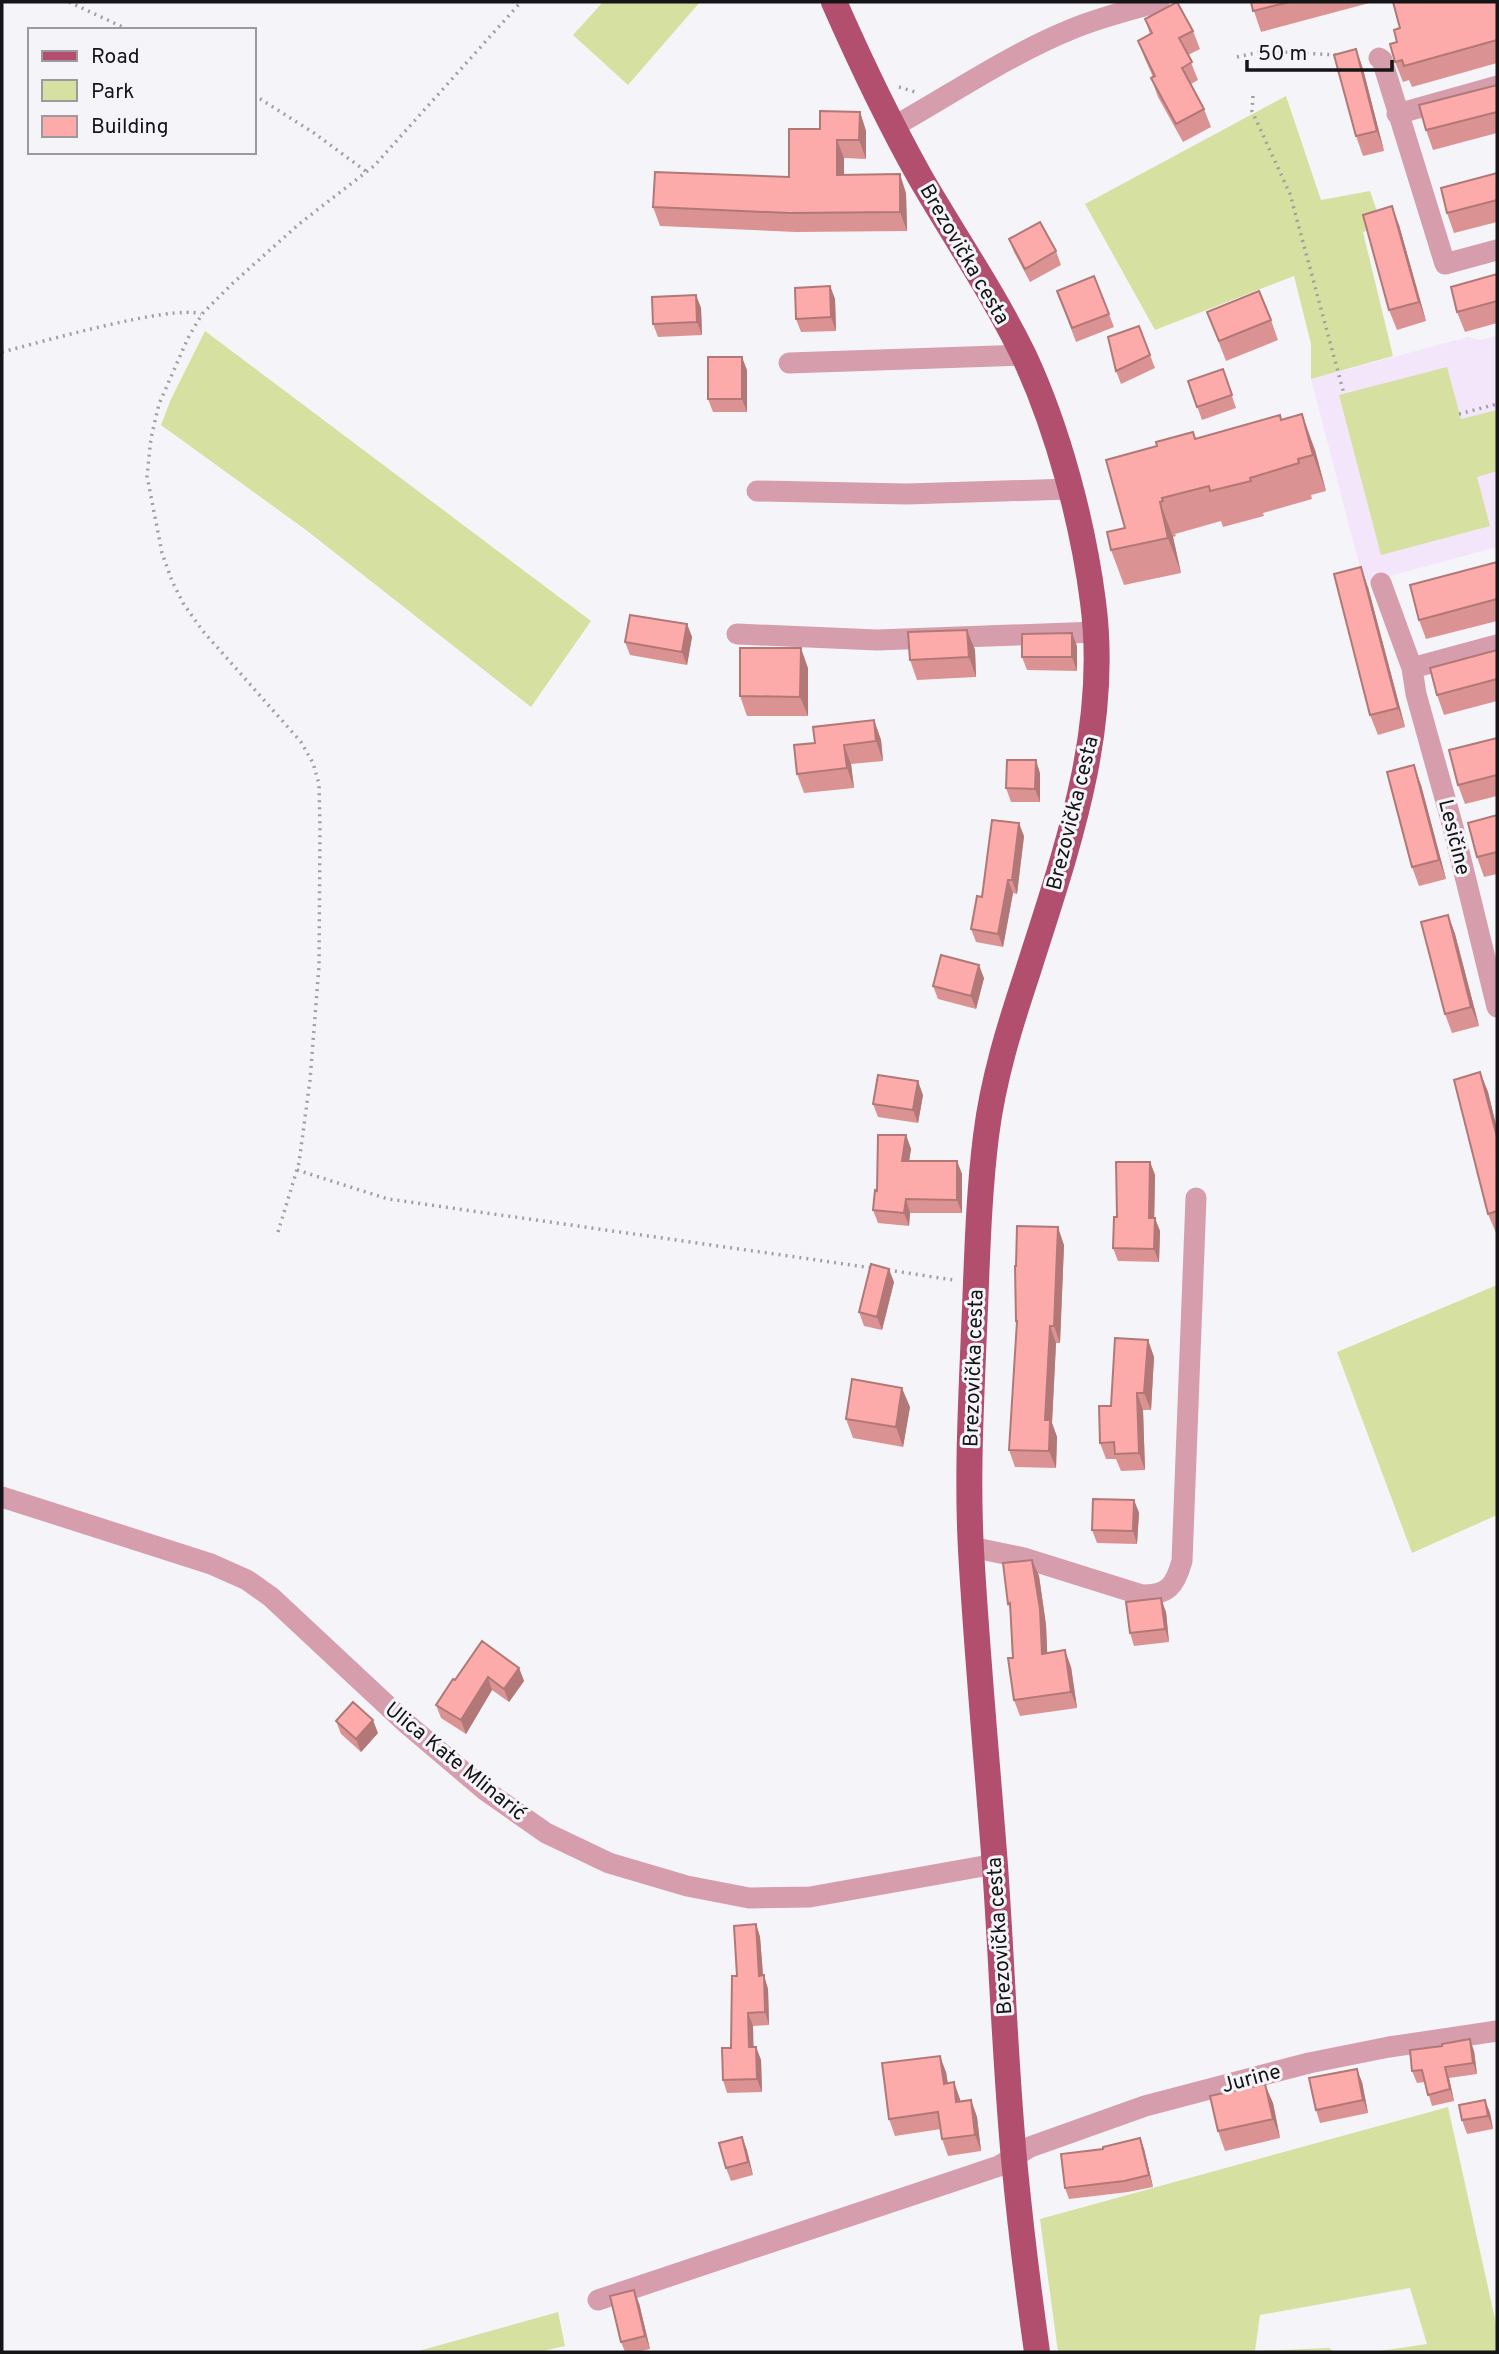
<svg xmlns="http://www.w3.org/2000/svg" width="1499" height="2354" font-family="Overpass,sans-serif">
<rect width="100%" height="100%" fill="#f5f5f9"/>
<path fill="#f3e6fa" d="M 1497,336 L 1497,547 L 1364,583 L 1311,379 L 1468,337 L 1480,340 Z"/>
<path fill="#d6e0a0" d="M 603,2 L 700,2 L 628,85 L 573,35 Z
M 1286,96 L 1321,200 L 1370,191 L 1382,226 L 1363,232 L 1393,356 L 1311,379 L 1311,344 L 1294,276 L 1155,330 L 1085,204 Z
M 205,331 L 591,621 L 531,707 L 306,530 L 161,425 L 171,399 Z
M 1447,367 L 1461,419 L 1497,410 L 1497,471 L 1477,477 L 1490,526 L 1381,555 L 1339,395 Z
M 1497,1285 L 1497,1515 L 1412,1553 L 1337,1352 Z
M 1448,2107 L 1497,2328 L 1497,2352 L 1373,2352 L 1427,2344 L 1410,2288 L 1260,2315 L 1255,2351 L 1329,2348 L 1334,2352 L 1058,2352 L 1040,2219 Z
M 558,2312 L 565,2346 L 538,2352 L 415,2352 Z"/>
<g fill="none" stroke-linecap="round" stroke-linejoin="round">
<path stroke="#a0a0a4" stroke-width="3.5" stroke-dasharray="2 5" stroke-linecap="butt" d="M 69,2 L 129,30
M 1237,57 L 1264,51 L 1338,55
M 899,87 L 915,92
M 254,95 L 314,133 L 367,172
M 1253,96 L 1252,111 L 1290,194 L 1344,394
M 2,352 C 38,343 172,304 201,314
M 1459,414 L 1497,404
M 297,1170 L 388,1199 L 873,1268
M 278,1232 L 299,1163 L 310,1080 L 319,966 L 320,828 L 319,784 L 313,763 L 301,742 L 202,630 L 183,603 L 172,581 L 162,553 L 147,476 L 151,438 L 159,404 L 188,338 L 202,314 L 233,283 L 299,224 L 374,166 L 521,2
M 888,1270 L 953,1280"/>
<path stroke="#d69dac" stroke-width="21" d="M 1379,58 L 1382,60 L 1445,264 L 1497,250
M 1397,114 L 1497,86
M 893,127 C 952,94 1010,54 1072,29 C 1101,17 1130,10 1159,2
M 789,363 L 1023,355
M 757,491 L 907,494 L 1070,489
M 1381,583 L 1412,668 L 1416,694 L 1453,827 L 1497,1007
M 737,634 L 877,640 L 1097,632
M 1412,668 L 1497,645
M 2,1497 L 211,1564 L 247,1580 L 271,1597 L 407,1724 L 486,1791 L 546,1833 L 609,1863 L 687,1886 L 749,1898 L 810,1897 L 995,1864
M 971,1547 L 1024,1558 L 1142,1595 C 1168,1595 1175,1586 1182,1561 L 1196,1198
M 598,2300 L 999,2166 L 1030,2147 L 1145,2106 L 1309,2063 L 1389,2047 L 1497,2031"/>
<path stroke="#b24f6f" stroke-width="26" d="M 834,2 C 860,61 888,120 920,177 C 954,236 994,294 1024,356 C 1058,429 1083,523 1093,602 C 1110,730 1066,851 1028,971 C 1010,1025 993,1079 986,1136 C 978,1200 977,1266 974,1331 C 971,1404 967,1477 971,1550 C 977,1656 987,1761 995,1866 C 1002,1964 1005,2061 1014,2159 C 1020,2223 1028,2288 1037,2352"/>
</g>
<path fill="#da9392" d="M 1251,2 L 1373,2 L 1261,32 Z
M 1497,2 L 1497,63 L 1412,87 L 1409,80 L 1403,82 L 1395,62 L 1400,28 Z
M 1145,19 L 1193,31 L 1200,49 L 1188,55 L 1198,80 L 1191,84 L 1204,109 L 1211,127 L 1183,142 L 1158,97 L 1151,78 L 1153,77 L 1145,59 L 1138,41 L 1150,34 Z
M 1356,49 L 1363,69 L 1384,151 L 1363,156 L 1356,136 Z
M 1497,85 L 1497,133 L 1433,150 L 1426,130 Z
M 860,112 L 866,131 L 866,159 L 844,158 L 844,175 L 906,193 L 907,231 L 796,232 L 660,226 L 653,207 L 789,177 L 820,129 Z
M 1497,173 L 1497,222 L 1454,233 L 1447,213 Z
M 1399,225 L 1426,321 L 1397,330 L 1389,310 Z
M 1009,239 L 1056,251 L 1061,265 L 1030,282 L 1014,252 Z
M 1497,274 L 1497,323 L 1465,332 L 1457,312 Z
M 1094,276 L 1114,327 L 1076,342 L 1057,291 Z
M 830,286 L 835,299 L 836,331 L 801,332 L 796,319 Z
M 696,295 L 701,308 L 702,335 L 658,337 L 653,324 Z
M 1207,312 L 1271,320 L 1278,340 L 1226,361 Z
M 1139,326 L 1155,368 L 1121,384 L 1116,371 Z
M 1223,369 L 1236,408 L 1202,420 L 1188,381 Z
M 747,370 L 747,412 L 713,412 L 708,399 Z
M 1282,420 L 1315,450 L 1326,491 L 1311,495 L 1312,499 L 1263,513 L 1264,516 L 1223,527 L 1221,521 L 1175,534 L 1176,536 L 1173,537 L 1181,573 L 1124,585 L 1111,550 L 1125,528 L 1157,446 L 1193,432 L 1196,439 Z
M 1497,562 L 1497,621 L 1426,639 L 1419,620 Z
M 1368,587 L 1405,727 L 1378,735 L 1370,715 Z
M 687,624 L 692,637 L 687,665 L 630,655 L 625,642 Z
M 967,630 L 975,650 L 976,677 L 917,680 L 910,660 Z
M 1077,646 L 1077,671 L 1027,670 L 1022,657 Z
M 1497,650 L 1497,701 L 1444,715 L 1437,695 Z
M 808,668 L 808,716 L 747,716 L 740,696 Z
M 874,720 L 881,740 L 883,761 L 851,764 L 854,788 L 804,793 L 797,774 L 815,743 Z
M 1497,738 L 1497,796 L 1465,804 L 1458,785 Z
M 1040,773 L 1040,802 L 1011,802 L 1006,788 Z
M 1421,785 L 1446,879 L 1419,886 L 1412,867 Z
M 1497,815 L 1497,874 L 1484,877 L 1477,857 Z
M 1024,836 L 1017,894 L 1013,893 L 1003,947 L 976,942 L 971,929 L 982,897 Z
M 1448,915 L 1455,934 L 1479,1026 L 1452,1033 L 1445,1014 Z
M 984,978 L 976,1009 L 938,999 L 933,986 Z
M 1480,1072 L 1488,1092 L 1497,1129 L 1497,1233 L 1496,1233 L 1488,1214 Z
M 923,1095 L 918,1123 L 878,1117 L 873,1104 Z
M 906,1135 L 911,1149 L 909,1161 L 957,1161 L 962,1174 L 962,1213 L 910,1213 L 909,1226 L 878,1223 L 873,1210 L 877,1191 Z
M 1150,1162 L 1155,1175 L 1154,1218 L 1160,1231 L 1159,1262 L 1118,1261 L 1113,1248 L 1117,1217 Z
M 1064,1245 L 1060,1343 L 1056,1343 L 1052,1423 L 1057,1437 L 1056,1468 L 1015,1467 L 1009,1450 L 1017,1325 L 1016,1321 L 1016,1266 Z
M 894,1282 L 882,1330 L 864,1326 L 859,1312 Z
M 1148,1340 L 1154,1357 L 1151,1410 L 1143,1410 L 1145,1470 L 1121,1471 L 1116,1459 L 1106,1459 L 1100,1443 L 1111,1406 Z
M 910,1407 L 903,1447 L 853,1438 L 846,1419 Z
M 1134,1500 L 1139,1513 L 1137,1544 L 1097,1543 L 1092,1530 Z
M 1032,1560 L 1039,1576 L 1046,1625 L 1047,1653 L 1071,1667 L 1077,1708 L 1020,1716 L 1014,1700 L 1010,1609 L 1008,1604 Z
M 1166,1612 L 1169,1642 L 1134,1646 L 1130,1633 Z
M 519,1668 L 524,1681 L 509,1702 L 492,1690 L 466,1734 L 441,1718 L 436,1705 L 455,1680 Z
M 336,1721 L 378,1733 L 361,1752 L 341,1734 Z
M 756,1924 L 760,1937 L 763,1975 L 768,1989 L 769,2025 L 753,2026 L 753,2047 L 756,2047 L 761,2060 L 762,2092 L 727,2093 L 723,2080 L 731,2048 L 737,1976 Z
M 1474,2051 L 1477,2074 L 1449,2078 L 1454,2101 L 1432,2106 L 1425,2082 L 1417,2083 L 1412,2071 Z
M 946,2072 L 948,2083 L 960,2099 L 960,2102 L 971,2100 L 977,2117 L 981,2151 L 948,2156 L 942,2139 L 941,2129 L 895,2136 L 889,2119 Z
M 1362,2082 L 1368,2113 L 1320,2123 L 1316,2110 Z
M 1485,2100 L 1490,2113 L 1493,2129 L 1467,2134 L 1462,2120 Z
M 1273,2103 L 1280,2138 L 1225,2151 L 1218,2131 Z
M 742,2137 L 753,2175 L 731,2181 L 726,2168 Z
M 1140,2138 L 1144,2149 L 1153,2187 L 1128,2192 L 1069,2199 L 1065,2188 L 1103,2149 Z
M 639,2303 L 650,2349 L 637,2352 L 625,2352 L 621,2342 Z"/>
<path fill="#b17877" d="M 1356,49 L 1363,69 L 1384,151 L 1377,131 Z
M 860,112 L 866,131 L 866,159 L 859,140 Z
M 837,140 L 844,158 L 844,194 L 837,175 Z
M 900,174 L 906,193 L 907,231 L 900,212 Z
M 1392,206 L 1399,225 L 1426,321 L 1419,302 Z
M 830,286 L 835,299 L 836,331 L 831,317 Z
M 696,295 L 701,308 L 702,335 L 697,322 Z
M 742,357 L 747,370 L 747,412 L 742,399 Z
M 1302,414 L 1315,450 L 1326,491 L 1313,455 Z
M 1160,502 L 1173,537 L 1181,573 L 1168,538 Z
M 1361,567 L 1368,587 L 1405,727 L 1398,708 Z
M 687,624 L 692,637 L 687,665 L 682,652 Z
M 967,630 L 975,650 L 976,677 L 969,657 Z
M 1072,633 L 1077,646 L 1077,671 L 1072,657 Z
M 801,648 L 808,668 L 808,716 L 800,697 Z
M 874,720 L 881,740 L 883,761 L 876,741 Z
M 844,745 L 851,764 L 854,788 L 847,768 Z
M 1036,760 L 1040,773 L 1040,802 L 1035,789 Z
M 1414,765 L 1421,785 L 1446,879 L 1439,860 Z
M 1019,823 L 1024,836 L 1017,894 L 1012,880 Z
M 1008,880 L 1013,893 L 1003,947 L 998,934 Z
M 1448,915 L 1455,934 L 1479,1026 L 1471,1007 Z
M 979,965 L 984,978 L 976,1009 L 971,996 Z
M 1480,1072 L 1488,1092 L 1497,1129 L 1497,1137 Z
M 918,1081 L 923,1095 L 918,1123 L 913,1110 Z
M 906,1135 L 911,1149 L 907,1174 L 902,1161 Z
M 957,1161 L 962,1174 L 962,1213 L 957,1200 Z
M 1150,1162 L 1155,1175 L 1154,1231 L 1149,1218 Z
M 906,1199 L 910,1213 L 909,1226 L 904,1213 Z
M 1155,1218 L 1160,1231 L 1159,1262 L 1154,1249 Z
M 1058,1227 L 1064,1245 L 1060,1343 L 1054,1326 Z
M 889,1269 L 894,1282 L 882,1330 L 877,1317 Z
M 1050,1326 L 1056,1343 L 1052,1423 L 1057,1437 L 1056,1468 L 1049,1451 L 1045,1420 Z
M 1148,1340 L 1154,1357 L 1151,1410 L 1144,1393 Z
M 902,1388 L 910,1407 L 903,1447 L 896,1427 Z
M 1137,1393 L 1143,1410 L 1145,1470 L 1139,1453 Z
M 1134,1500 L 1139,1513 L 1137,1544 L 1133,1531 Z
M 1032,1560 L 1039,1576 L 1046,1625 L 1048,1670 L 1042,1654 Z
M 1161,1598 L 1166,1612 L 1169,1642 L 1165,1629 Z
M 1065,1650 L 1071,1667 L 1077,1708 L 1071,1692 Z
M 519,1668 L 524,1681 L 509,1702 L 504,1689 Z
M 488,1677 L 492,1690 L 466,1734 L 461,1720 Z
M 373,1720 L 378,1733 L 361,1752 L 356,1739 Z
M 756,1924 L 760,1937 L 764,1988 L 764,1975 L 768,1989 L 769,2025 L 765,2012 L 759,1976 Z
M 748,2013 L 753,2026 L 754,2060 L 749,2047 Z
M 1470,2039 L 1474,2051 L 1477,2074 L 1473,2063 Z
M 756,2047 L 761,2060 L 762,2092 L 757,2079 Z
M 940,2056 L 946,2072 L 950,2100 L 944,2084 Z
M 1445,2067 L 1449,2078 L 1454,2101 L 1450,2089 Z
M 1357,2069 L 1362,2082 L 1368,2113 L 1363,2100 Z
M 954,2082 L 960,2099 L 963,2119 L 956,2102 Z
M 1265,2084 L 1273,2103 L 1280,2138 L 1273,2119 Z
M 971,2100 L 977,2117 L 981,2151 L 975,2135 Z
M 1485,2100 L 1490,2113 L 1493,2129 L 1488,2116 Z
M 742,2137 L 747,2150 L 753,2175 L 748,2162 Z
M 1140,2138 L 1144,2149 L 1153,2187 L 1149,2175 Z
M 634,2290 L 639,2303 L 650,2349 L 645,2336 Z"/>
<path fill="#fdabaa" stroke="#b17877" stroke-width="2" d="M 1177,2 L 1193,31 L 1179,38 L 1192,62 L 1182,68 L 1204,109 L 1176,124 L 1151,78 L 1155,76 L 1138,41 L 1152,33 L 1145,19 Z
M 1251,2 L 1289,2 L 1253,11 Z
M 1393,2 L 1497,2 L 1497,40 L 1404,66 L 1402,60 L 1395,62 L 1390,44 L 1397,42 L 1394,30 L 1400,28 Z
M 1356,49 L 1377,131 L 1356,136 L 1334,55 Z
M 1497,85 L 1497,112 L 1426,130 L 1419,105 Z
M 820,111 L 860,112 L 859,140 L 837,140 L 837,175 L 900,174 L 900,212 L 789,213 L 653,207 L 655,172 L 789,177 L 789,129 L 820,129 Z
M 1497,173 L 1497,200 L 1447,213 L 1441,188 Z
M 1392,206 L 1419,302 L 1389,310 L 1363,215 Z
M 1040,222 L 1056,251 L 1025,269 L 1009,239 Z
M 1497,274 L 1497,301 L 1457,312 L 1451,287 Z
M 1094,276 L 1109,314 L 1072,328 L 1057,291 Z
M 830,286 L 831,317 L 796,319 L 795,288 Z
M 1259,291 L 1271,320 L 1219,341 L 1207,312 Z
M 696,295 L 697,322 L 653,324 L 652,297 Z
M 1139,326 L 1150,355 L 1116,371 L 1108,337 Z
M 708,357 L 742,357 L 742,399 L 708,399 Z
M 1223,369 L 1232,395 L 1197,407 L 1188,381 Z
M 1302,414 L 1313,455 L 1298,459 L 1299,463 L 1250,478 L 1251,481 L 1210,491 L 1209,486 L 1162,498 L 1163,501 L 1160,502 L 1168,538 L 1111,550 L 1107,532 L 1125,528 L 1106,460 L 1157,446 L 1156,442 L 1193,432 L 1195,439 L 1280,415 L 1281,420 Z
M 1497,562 L 1497,599 L 1419,620 L 1410,585 Z
M 1361,567 L 1398,708 L 1370,715 L 1334,574 Z
M 630,615 L 687,624 L 682,652 L 625,642 Z
M 967,630 L 969,657 L 910,660 L 908,632 Z
M 1072,633 L 1072,657 L 1022,657 L 1022,634 Z
M 740,648 L 801,648 L 800,697 L 740,696 Z
M 1497,650 L 1497,679 L 1437,695 L 1430,668 Z
M 874,720 L 876,741 L 844,745 L 847,768 L 797,774 L 794,745 L 815,743 L 813,727 Z
M 1497,738 L 1497,775 L 1458,785 L 1449,750 Z
M 1007,760 L 1036,760 L 1035,789 L 1006,788 Z
M 1414,765 L 1439,860 L 1412,867 L 1387,772 Z
M 1497,815 L 1497,852 L 1477,857 L 1468,823 Z
M 992,820 L 1019,823 L 1012,880 L 1008,880 L 998,934 L 971,929 L 977,896 L 982,897 Z
M 1448,915 L 1471,1007 L 1445,1014 L 1421,922 Z
M 941,955 L 979,965 L 971,996 L 933,986 Z
M 1480,1072 L 1497,1137 L 1497,1211 L 1488,1214 L 1454,1080 Z
M 878,1075 L 918,1081 L 913,1110 L 873,1104 Z
M 878,1135 L 906,1135 L 902,1161 L 957,1161 L 957,1200 L 906,1199 L 904,1213 L 873,1210 L 875,1190 L 877,1191 Z
M 1116,1162 L 1150,1162 L 1149,1218 L 1155,1218 L 1154,1249 L 1113,1248 L 1114,1217 L 1117,1217 Z
M 1017,1226 L 1058,1227 L 1054,1326 L 1050,1326 L 1045,1420 L 1050,1420 L 1049,1451 L 1009,1450 L 1017,1321 L 1016,1321 L 1015,1266 L 1016,1266 Z
M 871,1264 L 889,1269 L 877,1317 L 859,1312 Z
M 1115,1338 L 1148,1340 L 1144,1393 L 1137,1393 L 1139,1453 L 1115,1454 L 1114,1442 L 1100,1443 L 1099,1406 L 1111,1406 Z
M 852,1379 L 902,1388 L 896,1427 L 846,1419 Z
M 1093,1499 L 1134,1500 L 1133,1531 L 1092,1530 Z
M 1032,1560 L 1040,1609 L 1042,1654 L 1065,1650 L 1071,1692 L 1014,1700 L 1008,1658 L 1013,1658 L 1010,1603 L 1008,1604 L 1003,1563 Z
M 1161,1598 L 1165,1629 L 1130,1633 L 1126,1602 Z
M 482,1641 L 519,1668 L 504,1689 L 488,1677 L 461,1720 L 436,1705 L 453,1679 L 455,1680 Z
M 353,1702 L 373,1720 L 356,1739 L 336,1721 Z
M 756,1924 L 759,1976 L 764,1975 L 765,2012 L 748,2013 L 749,2047 L 756,2047 L 757,2079 L 723,2080 L 722,2048 L 731,2048 L 732,1976 L 737,1976 L 734,1926 Z
M 1470,2039 L 1473,2063 L 1445,2067 L 1450,2089 L 1428,2095 L 1422,2070 L 1412,2071 L 1410,2050 L 1442,2046 L 1442,2044 Z
M 940,2056 L 944,2084 L 954,2082 L 956,2102 L 971,2100 L 975,2135 L 942,2139 L 938,2112 L 889,2119 L 882,2063 Z
M 1357,2069 L 1363,2100 L 1316,2110 L 1309,2078 Z
M 1265,2084 L 1273,2119 L 1218,2131 L 1210,2096 Z
M 1485,2100 L 1488,2116 L 1462,2120 L 1459,2105 Z
M 742,2137 L 748,2162 L 726,2168 L 719,2143 Z
M 1140,2138 L 1149,2175 L 1124,2181 L 1065,2188 L 1061,2154 L 1103,2149 L 1103,2147 Z
M 634,2290 L 645,2336 L 621,2342 L 610,2296 Z"/>
<g text-anchor="middle" stroke-width="6" stroke-linejoin="round" paint-order="stroke">
<g font-size="21" fill="#151517" stroke="#f5f5f9">
<text transform="translate(965 254) rotate(60)" y="7">Brezovička cesta</text>
<text transform="translate(1072 813) rotate(-76)" y="7">Brezovička cesta</text>
<text transform="translate(1455 837) rotate(76)" y="7">Lesičine</text>
<text transform="translate(973 1368) rotate(-88)" y="7">Brezovička cesta</text>
<text transform="translate(456 1761) rotate(39)" y="7">Ulica Kate Mlinarić</text>
<text transform="translate(999 1936) rotate(-94)" y="7">Brezovička cesta</text>
<text transform="translate(1251 2078) rotate(-15)" y="7">Jurine</text>
</g>
</g>
<rect width="1499" height="2354" fill="none" stroke="#151517" stroke-width="7"/>
<rect x="28" y="28" width="228" height="126" fill="#f5f5f9" stroke="#9b9b9f" stroke-width="2"/>
<rect x="42" y="51" width="35" height="10" fill="#b24f6f" stroke="#9b9b9f" stroke-width="2"/>
<text x="91" y="63" font-size="21" fill="#151517">Road</text>
<rect x="42" y="80" width="35" height="21" fill="#d6e0a0" stroke="#9b9b9f" stroke-width="2"/>
<text x="91" y="98" font-size="21" fill="#151517">Park</text>
<rect x="42" y="116" width="35" height="21" fill="#fdabaa" stroke="#9b9b9f" stroke-width="2"/>
<text x="91" y="133" font-size="21" fill="#151517">Building</text>
<path d="M1247 60v10h145v-10" fill="none" stroke="#151517" stroke-width="3.5"/>
<text x="1258" y="60" font-size="21" fill="#151517" stroke="#f5f5f9" stroke-width="5" paint-order="stroke">50 m</text>
</svg>
